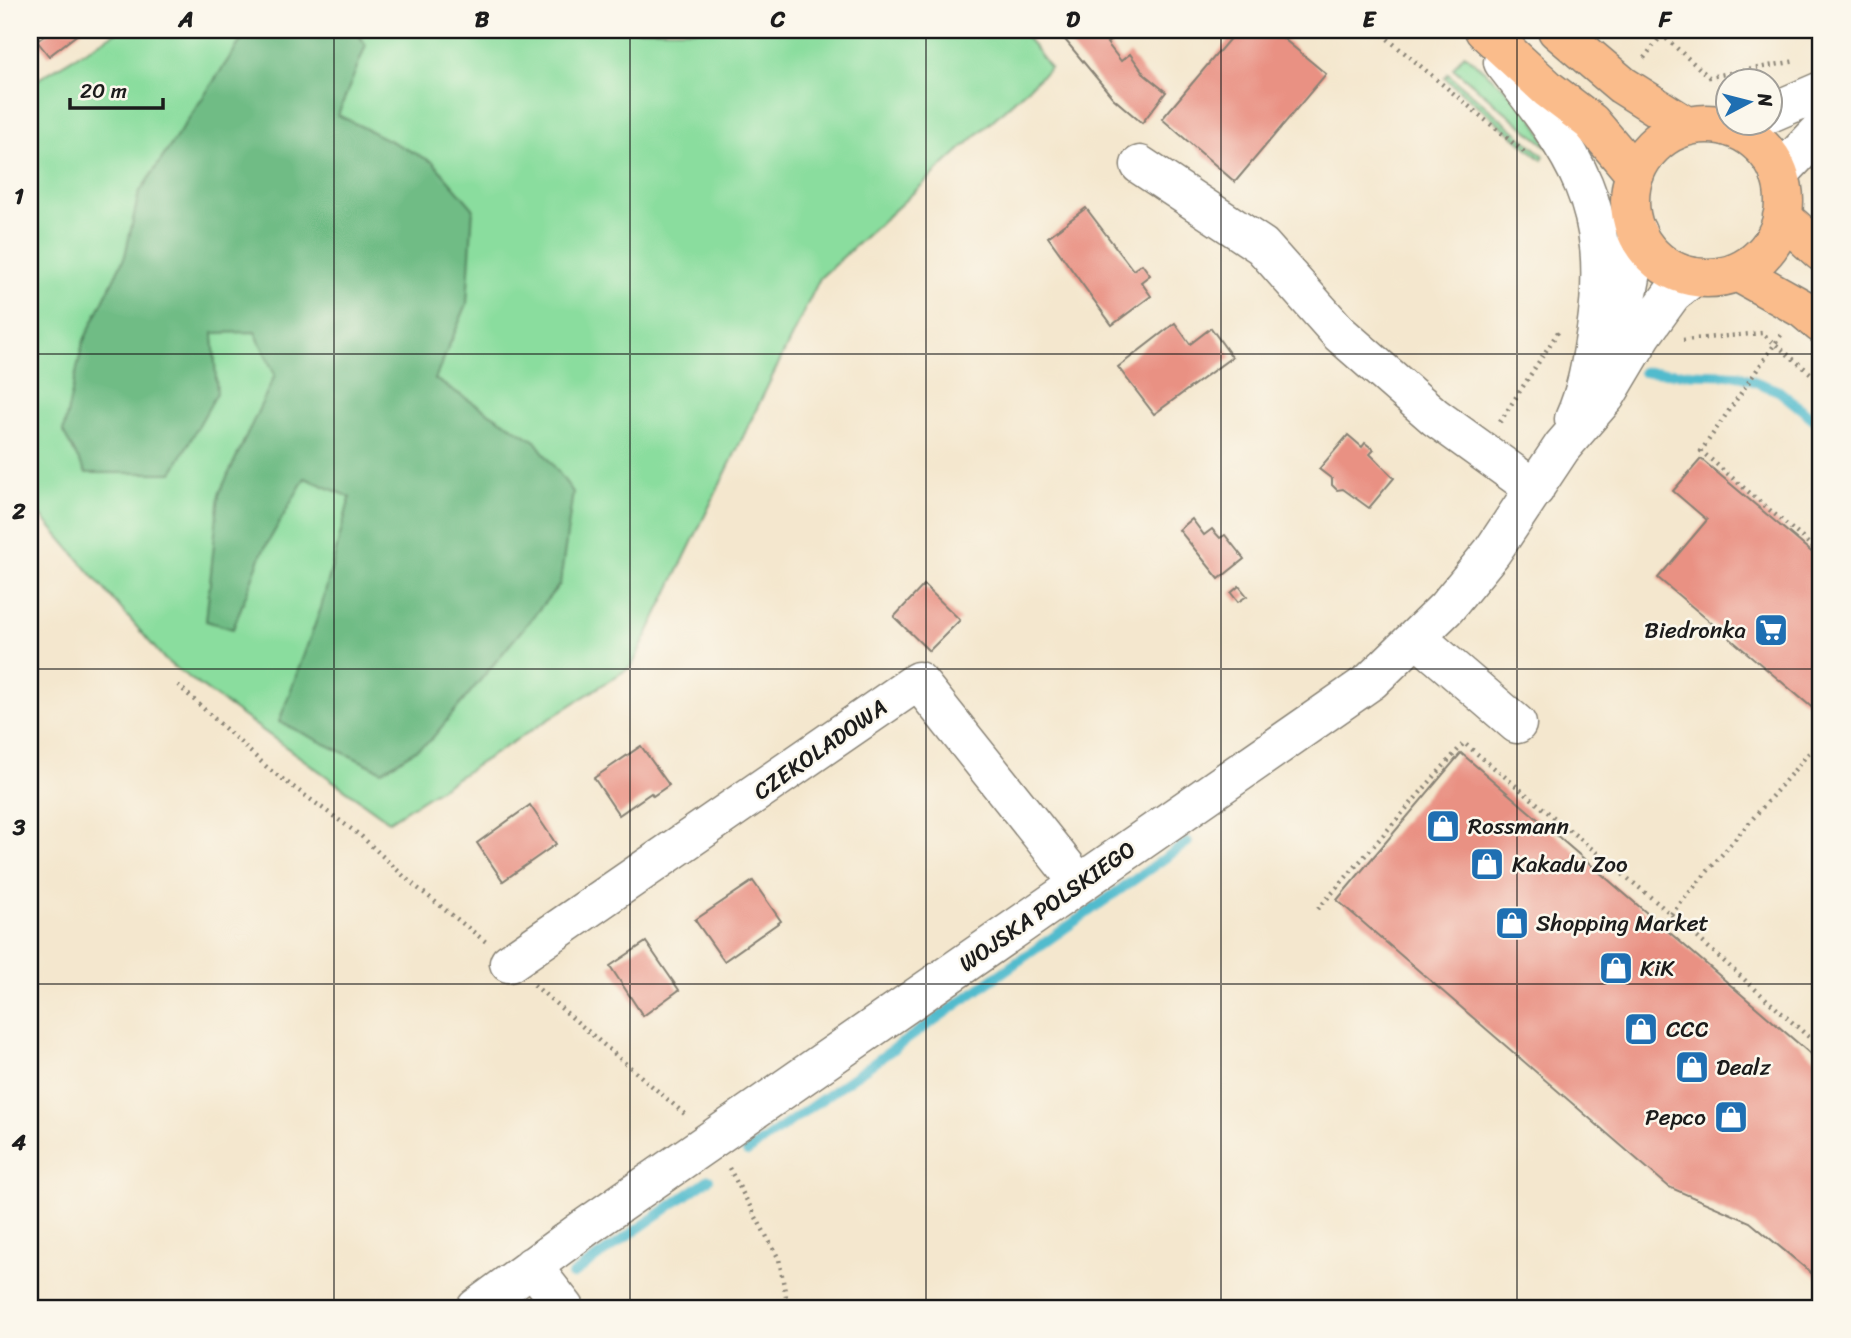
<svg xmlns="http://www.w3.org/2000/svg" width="1851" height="1338" font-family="Sriracha,sans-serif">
<rect width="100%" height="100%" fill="#fbf7ec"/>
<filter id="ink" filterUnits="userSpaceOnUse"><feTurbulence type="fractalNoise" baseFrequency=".0143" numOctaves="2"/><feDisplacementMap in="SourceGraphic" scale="14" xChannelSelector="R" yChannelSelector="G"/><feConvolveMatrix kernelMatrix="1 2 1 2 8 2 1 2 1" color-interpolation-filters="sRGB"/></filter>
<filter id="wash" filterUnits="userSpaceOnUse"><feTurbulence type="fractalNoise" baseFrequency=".00686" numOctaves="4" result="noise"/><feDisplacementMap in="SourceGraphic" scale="28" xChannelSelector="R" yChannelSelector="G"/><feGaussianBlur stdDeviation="1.57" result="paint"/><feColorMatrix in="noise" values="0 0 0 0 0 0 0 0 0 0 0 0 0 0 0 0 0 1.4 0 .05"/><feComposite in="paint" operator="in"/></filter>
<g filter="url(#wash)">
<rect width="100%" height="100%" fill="#f4e7ce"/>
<path fill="#8add9e" stroke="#537c5d" stroke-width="2" d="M 120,30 L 1021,30 L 1050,68 L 820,278 L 632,666 L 389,821 L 166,661 L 30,503 L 30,84 Z
M 1464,54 L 1526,106 L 1550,149 L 1453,68 Z
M 1448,74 L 1544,156 L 1542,160 L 1445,78 Z"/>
<path fill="#6fbc85" stroke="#466c50" stroke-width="2" d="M 248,30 L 355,30 L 366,45 L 338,115 L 433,162 L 473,208 L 467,304 L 435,379 L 535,441 L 573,492 L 560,584 L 430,741 L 382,771 L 279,722 L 321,608 L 350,497 L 305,478 L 262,553 L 233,629 L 206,621 L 219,494 L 275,375 L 255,332 L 213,333 L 217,393 L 172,473 L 86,473 L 63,432 L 83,342 L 125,256 L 139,193 Z"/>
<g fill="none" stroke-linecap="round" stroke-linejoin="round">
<path stroke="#51bbcd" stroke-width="10" d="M 1643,372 L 1738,375 L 1779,391 L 1821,425
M 747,1152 L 1188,842
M 572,1275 L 709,1179
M 525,1308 L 534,1301"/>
</g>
<g id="blocks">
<path fill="#e99183" d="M 52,30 L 83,30 L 49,56 L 37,41 Z
M 1057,30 L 1126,30 L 1107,43 L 1121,61 L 1130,54 L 1145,75 L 1166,92 L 1142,123 L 1113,98 Z
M 1237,30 L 1273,30 L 1326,74 L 1235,182 L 1162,119 Z
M 1086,208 L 1133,270 L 1142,264 L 1150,275 L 1141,282 L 1151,296 L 1112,325 L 1048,237 Z
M 1175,323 L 1190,344 L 1211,328 L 1232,357 L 1154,414 L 1118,367 Z
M 1348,435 L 1362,447 L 1365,443 L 1374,450 L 1370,454 L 1394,478 L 1369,508 L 1343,489 L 1337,490 L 1332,485 L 1332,479 L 1319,469 Z
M 1701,459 L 1821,560 L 1821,702 L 1815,710 L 1658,578 L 1707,520 L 1673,491 Z
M 1192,519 L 1204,535 L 1212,529 L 1220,538 L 1225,535 L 1244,559 L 1219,579 L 1179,530 Z
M 924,585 L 960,620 L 929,651 L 894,617 Z
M 1239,586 L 1247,596 L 1238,602 L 1231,593 Z
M 641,746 L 669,785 L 653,796 L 651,793 L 619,815 L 594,778 Z
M 1461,753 L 1821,1063 L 1821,1281 L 1750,1222 L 1669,1187 L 1337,900 Z
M 530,805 L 556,844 L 503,881 L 477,843 Z
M 753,881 L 781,921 L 724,961 L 695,920 Z
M 646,942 L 679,990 L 643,1016 L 610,966 Z"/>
</g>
</g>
<g filter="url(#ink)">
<use href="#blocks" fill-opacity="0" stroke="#888275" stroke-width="2"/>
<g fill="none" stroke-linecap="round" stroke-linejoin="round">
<g stroke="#888275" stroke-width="41">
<path id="minor" d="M 1503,62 C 1576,156 1614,206 1596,330 C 1591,362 1587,390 1574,419
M 1770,113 L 1821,91
M 1729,127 L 1742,122
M 1140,165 L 1262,246 L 1340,334 L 1435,417 L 1535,489
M 1779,174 L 1821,130
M 1611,342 C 1628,307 1633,271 1637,232
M 1417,638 L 1517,724
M 509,963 L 918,681 L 1079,883
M 532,1266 L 565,1308
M 476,1308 L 586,1227 L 1371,681 L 1446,608 L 1492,552 L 1562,447 L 1606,396 L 1643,334 L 1672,294 L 1693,277"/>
</g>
<g stroke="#888275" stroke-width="41">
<path id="major" d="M 1484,30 L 1549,90 L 1591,122 L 1635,174
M 1557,30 L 1622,85 L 1687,126
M1630 201a77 77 0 1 1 154 0a77 77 0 1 1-154 0Z
M 1782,217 L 1821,252
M 1737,272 L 1803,309 L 1821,324"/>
</g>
<path stroke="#888275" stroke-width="4.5" stroke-dasharray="2 5" stroke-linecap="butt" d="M 1377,30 L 1524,152
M 1644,58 L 1662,35 L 1709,77 L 1796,61
M 1781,335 L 1701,451 L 1821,554
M 1683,340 L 1762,333 L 1821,382
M 1500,422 L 1560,329
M 178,685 L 270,770 L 361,836 L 409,881 L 486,942
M 1318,909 L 1464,743 L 1671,914 L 1821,1048
M 1671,914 L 1821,739
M 534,985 L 687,1116
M 729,1168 L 779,1259 L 788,1308"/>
<use href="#minor" stroke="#fff" stroke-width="38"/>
<use href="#major" stroke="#fabc8b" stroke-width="38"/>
</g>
</g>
<path fill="none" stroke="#1c1c1c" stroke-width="2" stroke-opacity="0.55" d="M 334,30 L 334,1308M 630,30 L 630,1308M 926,30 L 926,1308M 1221,30 L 1221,1308M 1517,30 L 1517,1308M 30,354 L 1821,354M 30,669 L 1821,669M 30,984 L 1821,984"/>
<defs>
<g id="supermarket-square" transform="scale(1.75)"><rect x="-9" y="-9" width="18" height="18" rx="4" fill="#1f6fb2" stroke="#fbf7ec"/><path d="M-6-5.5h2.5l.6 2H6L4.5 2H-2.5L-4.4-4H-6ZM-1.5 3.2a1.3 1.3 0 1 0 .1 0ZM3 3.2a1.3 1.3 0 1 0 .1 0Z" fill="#fff"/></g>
<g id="shop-square" transform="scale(1.75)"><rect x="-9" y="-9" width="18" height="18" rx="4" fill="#1f6fb2" stroke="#fbf7ec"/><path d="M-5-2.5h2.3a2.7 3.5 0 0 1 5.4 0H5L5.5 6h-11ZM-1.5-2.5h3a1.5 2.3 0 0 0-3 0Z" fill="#fff"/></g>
</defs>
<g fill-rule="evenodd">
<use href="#supermarket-square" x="1771" y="630"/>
<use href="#shop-square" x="1443" y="826"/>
<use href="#shop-square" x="1487" y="864"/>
<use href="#shop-square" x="1512" y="923"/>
<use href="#shop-square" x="1616" y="968"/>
<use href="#shop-square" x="1641" y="1029"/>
<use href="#shop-square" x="1692" y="1067"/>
<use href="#shop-square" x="1731" y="1117"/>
</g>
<g text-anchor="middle" stroke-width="5" stroke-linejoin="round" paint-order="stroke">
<g font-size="23" fill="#1c1c1c" stroke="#fbf7ec" text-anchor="start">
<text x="1746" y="638" text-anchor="end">Biedronka</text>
<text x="1468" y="834">Rossmann</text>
<text x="1512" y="872">Kakadu Zoo</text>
<text x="1536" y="931">Shopping Market</text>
<text x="1640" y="976">KiK</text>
<text x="1666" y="1037">CCC</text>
<text x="1716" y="1075">Dealz</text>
<text x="1706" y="1125" text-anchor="end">Pepco</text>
</g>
<g font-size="23" fill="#1c1c1c" stroke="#fbf7ec">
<text transform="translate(820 749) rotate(-35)" y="8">CZEKOLADOWA</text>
<text transform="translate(1047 906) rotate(-35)" y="8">WOJSKA POLSKIEGO</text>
</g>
</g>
<rect width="1851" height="1338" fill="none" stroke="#fbf7ec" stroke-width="77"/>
<g transform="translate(1749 102) rotate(83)"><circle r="33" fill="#fbf7ec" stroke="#a29f99" stroke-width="2"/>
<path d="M0-5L12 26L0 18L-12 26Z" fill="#1f6fb2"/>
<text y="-10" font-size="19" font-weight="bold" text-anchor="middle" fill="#1c1c1c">N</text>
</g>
<path d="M70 98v10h93v-10" fill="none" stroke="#1c1c1c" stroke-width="3.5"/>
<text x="80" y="98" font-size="21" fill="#1c1c1c" stroke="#fbf7ec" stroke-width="5" paint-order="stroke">20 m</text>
<rect x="38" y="38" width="1774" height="1262" fill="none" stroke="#1c1c1c" stroke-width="2.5"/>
<g font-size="23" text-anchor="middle" font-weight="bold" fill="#1c1c1c">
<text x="186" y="27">A</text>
<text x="482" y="27">B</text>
<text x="778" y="27">C</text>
<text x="1073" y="27">D</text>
<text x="1369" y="27">E</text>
<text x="1665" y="27">F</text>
<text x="19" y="204">1</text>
<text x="19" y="519">2</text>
<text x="19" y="835">3</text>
<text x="19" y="1150">4</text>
</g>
</svg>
